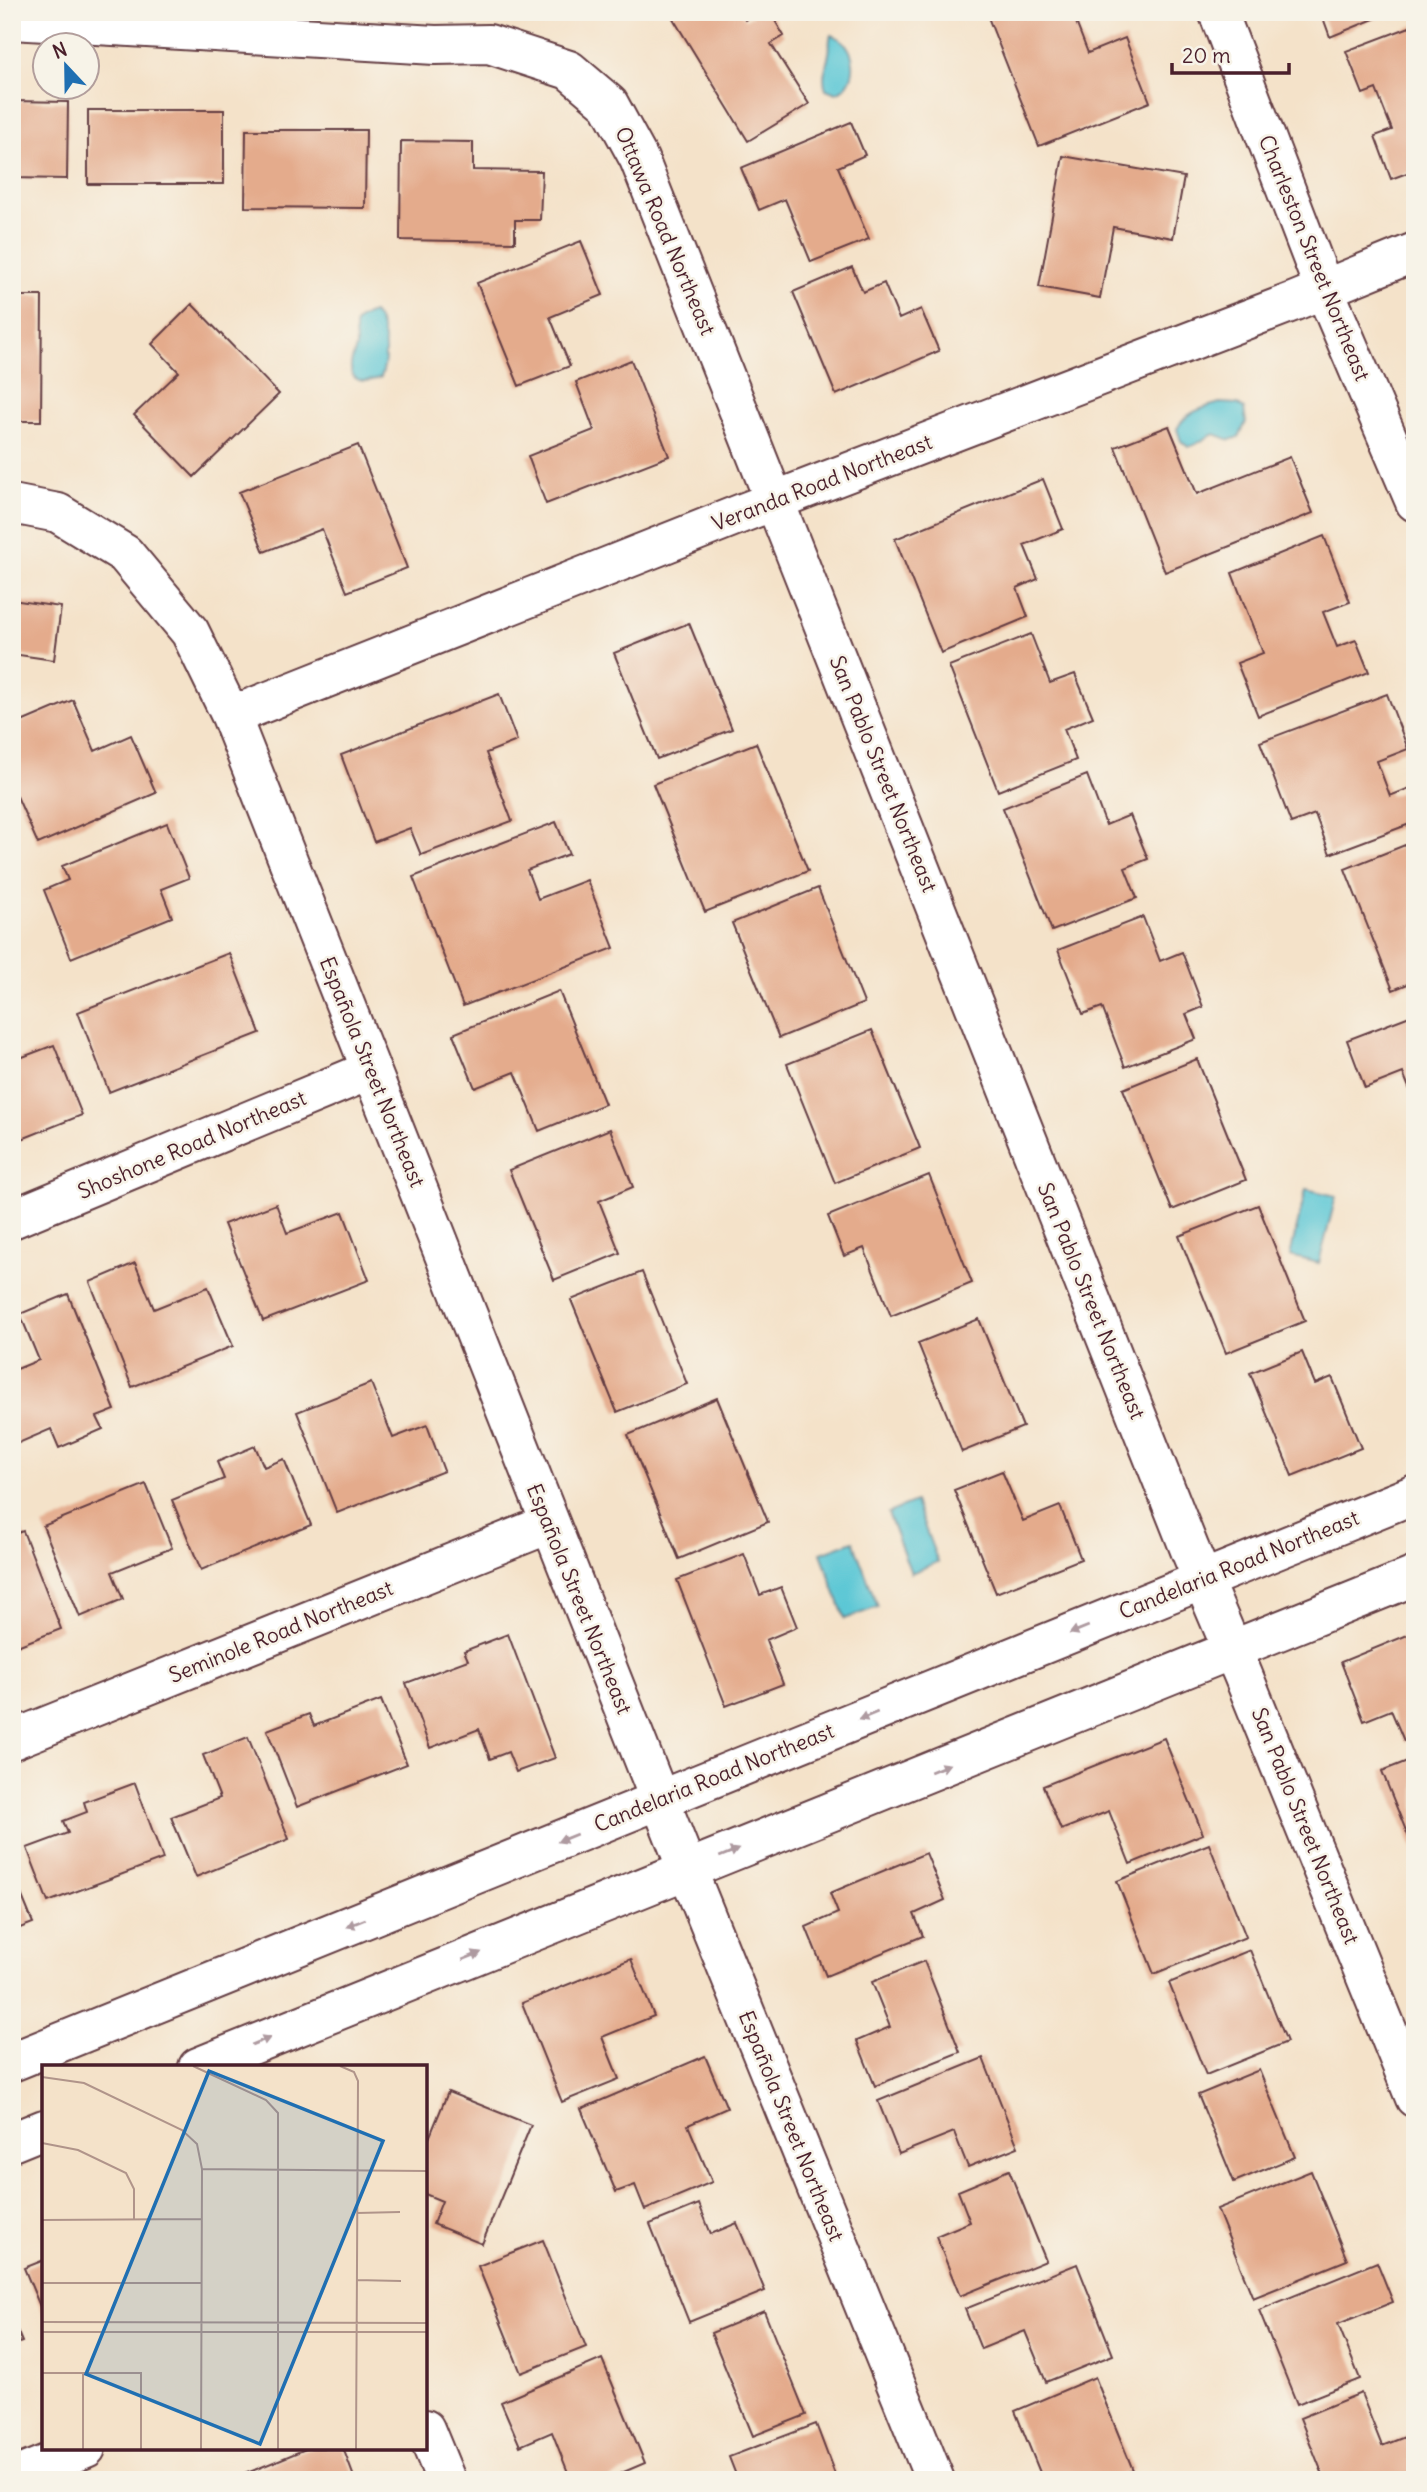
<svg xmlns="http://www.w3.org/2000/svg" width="1427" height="2492" font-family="Delius,sans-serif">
<rect width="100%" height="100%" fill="#f7f3e8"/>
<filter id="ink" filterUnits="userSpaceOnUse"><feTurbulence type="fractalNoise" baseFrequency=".0143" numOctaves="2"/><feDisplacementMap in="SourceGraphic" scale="14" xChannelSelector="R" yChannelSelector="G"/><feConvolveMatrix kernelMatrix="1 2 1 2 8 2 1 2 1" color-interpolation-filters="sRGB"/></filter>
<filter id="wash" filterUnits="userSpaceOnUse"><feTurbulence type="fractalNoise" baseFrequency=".00686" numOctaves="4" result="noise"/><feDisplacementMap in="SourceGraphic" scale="28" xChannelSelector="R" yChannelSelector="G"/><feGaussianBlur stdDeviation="1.57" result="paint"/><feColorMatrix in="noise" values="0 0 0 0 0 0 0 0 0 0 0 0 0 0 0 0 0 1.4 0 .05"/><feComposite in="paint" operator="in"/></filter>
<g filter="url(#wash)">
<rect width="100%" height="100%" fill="#f4e2c9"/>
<path fill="#5cc7d5" stroke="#537380" stroke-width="2" d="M 831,35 C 857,41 862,83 836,93 L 826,89 C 821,76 827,67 829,53 C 831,46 828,42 831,35 Z
M 373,313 C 386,328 388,359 381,377 C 370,382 352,385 351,368 C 350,360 356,353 356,346 C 356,328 348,320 373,313 Z
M 1220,403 L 1237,404 L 1244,409 L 1246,422 L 1239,437 L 1230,440 L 1215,434 C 1204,437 1199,445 1188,447 L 1181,441 L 1177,429 C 1185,412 1202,408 1220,403 Z
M 1306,1189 L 1336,1196 L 1319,1263 L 1290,1256 Z
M 915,1502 L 938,1562 L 911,1573 L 888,1513 Z
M 853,1541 L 878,1607 L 845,1619 L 821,1553 Z"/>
<g id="blocks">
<path fill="#e4ab8c" d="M 675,12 L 740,12 L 745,20 L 759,12 L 770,12 L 784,36 L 771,44 L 809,104 L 748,141 L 671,15 Z
M 986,12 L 1072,12 L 1088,53 L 1125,38 L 1150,102 L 1039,146 Z
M 1321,12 L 1391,12 L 1330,37 Z
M 1415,25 L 1415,170 L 1391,179 L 1375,136 L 1392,130 L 1376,89 L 1363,94 L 1346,51 Z
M 12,101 L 68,102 L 67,179 L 12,178 Z
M 88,110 L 224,110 L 224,184 L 88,184 Z
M 851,122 L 865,155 L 838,167 L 869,239 L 811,262 L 785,199 L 759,210 L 741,168 Z
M 246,130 L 366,130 L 365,208 L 245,207 Z
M 401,141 L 473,142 L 473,170 L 542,171 L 540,220 L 515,220 L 515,242 L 400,240 Z
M 1063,156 L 1184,177 L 1173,238 L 1113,227 L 1100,298 L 1039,287 Z
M 581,241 L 603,295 L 550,317 L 570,366 L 519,386 L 477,283 Z
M 852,267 L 863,292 L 884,283 L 899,319 L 921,309 L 939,351 L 836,395 L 793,292 Z
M 12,296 L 42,296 L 41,421 L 12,421 Z
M 192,304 L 279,394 L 194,477 L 134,415 L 179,372 L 152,344 Z
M 631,360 L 669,456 L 546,504 L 528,456 L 594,430 L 576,382 Z
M 1169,426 L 1197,494 L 1290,457 L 1313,513 L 1165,572 L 1115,447 Z
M 358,445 L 407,568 L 347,592 L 322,529 L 264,552 L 239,492 Z
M 1043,479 L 1063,529 L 1024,545 L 1038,579 L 1017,588 L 1028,617 L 941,653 L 895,539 Z
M 1324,536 L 1350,602 L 1323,612 L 1337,647 L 1356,640 L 1369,672 L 1258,716 L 1237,663 L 1263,653 L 1232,573 Z
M 12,600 L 61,607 L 54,660 L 12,654 Z
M 689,623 L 732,729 L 657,759 L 614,653 Z
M 1031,634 L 1050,683 L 1075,674 L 1093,717 L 1064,729 L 1076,760 L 998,791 L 949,666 Z
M 499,694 L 517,741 L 486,753 L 512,821 L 421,855 L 410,828 L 374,842 L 341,755 Z
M 1387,694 L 1408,749 L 1377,761 L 1390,796 L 1412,787 L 1415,794 L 1415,822 L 1330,854 L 1315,814 L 1291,823 L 1260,742 Z
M 73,700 L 95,751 L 131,735 L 156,793 L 38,844 L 12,785 L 12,726 Z
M 756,743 L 808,871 L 705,912 L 653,784 Z
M 1087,775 L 1106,825 L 1130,815 L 1148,859 L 1125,868 L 1137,898 L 1052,931 L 1003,808 Z
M 556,822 L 569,854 L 527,870 L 538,899 L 587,880 L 614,948 L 463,1006 L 413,877 Z
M 167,823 L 189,878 L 161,889 L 172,917 L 71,958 L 44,890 L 68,880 L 62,866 Z
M 1415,841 L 1415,981 L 1393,990 L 1345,869 Z
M 818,888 L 864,1003 L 779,1038 L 732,923 Z
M 1143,917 L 1160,961 L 1182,952 L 1203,1007 L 1186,1014 L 1196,1039 L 1125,1067 L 1102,1007 L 1083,1014 L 1058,950 Z
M 229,953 L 260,1033 L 109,1092 L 78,1012 Z
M 559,991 L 605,1104 L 539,1131 L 515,1072 L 475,1088 L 453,1034 Z
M 1415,1014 L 1415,1102 L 1403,1073 L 1365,1088 L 1347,1040 Z
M 872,1030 L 920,1148 L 835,1183 L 787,1064 Z
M 54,1045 L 82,1115 L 12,1143 L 12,1061 Z
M 1197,1059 L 1246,1180 L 1172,1210 L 1123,1089 Z
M 610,1129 L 633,1187 L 599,1201 L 620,1253 L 554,1280 L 509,1170 Z
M 929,1175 L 972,1283 L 891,1316 L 864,1248 L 844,1256 L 828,1216 Z
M 276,1204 L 287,1233 L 343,1212 L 369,1280 L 263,1321 L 224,1224 Z
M 1258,1205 L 1305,1321 L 1226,1353 L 1179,1236 Z
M 135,1263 L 154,1309 L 208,1287 L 233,1346 L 132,1387 L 90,1282 Z
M 642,1272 L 687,1384 L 617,1412 L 571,1300 Z
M 68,1294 L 115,1410 L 97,1417 L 103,1429 L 59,1448 L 51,1429 L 14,1445 L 12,1439 L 12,1371 L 39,1360 L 20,1314 Z
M 979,1319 L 1023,1427 L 962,1452 L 918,1343 Z
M 1302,1352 L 1315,1384 L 1332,1377 L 1361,1448 L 1292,1476 L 1250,1373 Z
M 371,1383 L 393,1438 L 427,1425 L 444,1471 L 337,1513 L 297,1412 Z
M 717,1398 L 768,1522 L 679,1559 L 628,1435 Z
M 255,1446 L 264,1467 L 284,1459 L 311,1525 L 201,1570 L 172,1500 L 224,1479 L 217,1462 Z
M 1002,1471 L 1023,1521 L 1060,1506 L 1081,1559 L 996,1593 L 954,1490 Z
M 146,1484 L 172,1548 L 112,1572 L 123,1599 L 80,1617 L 43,1526 Z
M 23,1531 L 61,1629 L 12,1648 L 12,1535 Z
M 744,1554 L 760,1595 L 781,1587 L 797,1627 L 766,1640 L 783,1684 L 726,1706 L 677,1580 Z
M 1415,1632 L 1415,1737 L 1404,1741 L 1391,1710 L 1364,1721 L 1341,1662 Z
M 508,1634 L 555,1758 L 516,1772 L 508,1752 L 490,1759 L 479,1729 L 430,1748 L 406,1683 L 468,1660 L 464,1651 Z
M 381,1700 L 407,1764 L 297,1807 L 267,1730 L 309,1714 L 314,1726 Z
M 248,1737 L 289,1839 L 196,1877 L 171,1817 L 220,1798 L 203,1755 Z
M 1164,1738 L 1203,1834 L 1130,1864 L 1109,1811 L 1061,1830 L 1043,1786 Z
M 1415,1758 L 1415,1853 L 1382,1771 Z
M 135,1783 L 163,1859 L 48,1902 L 27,1848 L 68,1833 L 63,1821 L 87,1812 L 84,1802 Z
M 1209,1844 L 1246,1937 L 1154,1974 L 1117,1881 Z
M 926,1853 L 945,1900 L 914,1914 L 923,1936 L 826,1976 L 806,1927 L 838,1913 L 830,1893 Z
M 12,1872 L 33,1923 L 12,1931 Z
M 1250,1950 L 1287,2042 L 1206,2075 L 1169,1983 Z
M 631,1959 L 654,2016 L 602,2037 L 619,2079 L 562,2102 L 522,2003 Z
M 924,1961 L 960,2052 L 875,2086 L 857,2041 L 890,2027 L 872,1982 Z
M 705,2056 L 727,2108 L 688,2125 L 712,2182 L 645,2210 L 635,2185 L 616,2192 L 581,2109 Z
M 983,2058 L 1018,2147 L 968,2167 L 954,2132 L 899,2154 L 878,2101 Z
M 1259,2070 L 1295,2157 L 1234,2182 L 1198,2095 Z
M 448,2092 L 531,2125 L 482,2244 L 433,2224 L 442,2201 L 425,2194 L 425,2148 Z
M 1009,2170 L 1046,2261 L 960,2296 L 936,2236 L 970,2222 L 958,2191 Z
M 1311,2171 L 1347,2260 L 1253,2298 L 1217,2209 Z
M 699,2204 L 711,2234 L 737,2223 L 765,2291 L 689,2322 L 650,2224 Z
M 543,2240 L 586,2347 L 521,2373 L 478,2266 Z
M 44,2260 L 44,2316 L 24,2268 Z
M 1377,2262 L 1393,2302 L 1338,2324 L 1360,2379 L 1297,2404 L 1259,2310 Z
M 1077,2264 L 1113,2355 L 1046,2382 L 1025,2331 L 981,2349 L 965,2309 Z
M 764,2311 L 806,2415 L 753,2436 L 711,2333 Z
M 12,2318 L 22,2342 L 12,2346 Z
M 602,2359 L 645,2463 L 605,2480 L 571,2480 L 552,2432 L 520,2446 L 501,2402 Z
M 1095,2377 L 1133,2470 L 1110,2480 L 1043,2480 L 1015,2411 Z
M 1361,2393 L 1382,2446 L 1415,2433 L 1415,2480 L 1325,2480 L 1300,2418 Z
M 816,2424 L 837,2480 L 738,2480 L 729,2457 Z
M 308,2448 L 343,2448 L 355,2480 L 230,2480 Z"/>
</g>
</g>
<g filter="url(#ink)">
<use href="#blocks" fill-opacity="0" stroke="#643c43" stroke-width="2"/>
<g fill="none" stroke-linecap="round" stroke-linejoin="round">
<g stroke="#643c43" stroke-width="42">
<path id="minor" d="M 1218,12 L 1324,289 L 1415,502
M 12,20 L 435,45 L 489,44 L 569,70 L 609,104 L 639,159 L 1190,1550 L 1243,1675 L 1415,2098
M 12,504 L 58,513 L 125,554 L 190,632 L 231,716 L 687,1869 L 935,2480
M 231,716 L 745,512 L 1295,301 L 1415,252
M 12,1219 L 371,1070
M 12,1740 L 549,1524
M 425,2429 L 446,2480
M 12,2478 L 86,2448"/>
</g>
<g stroke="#643c43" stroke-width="42">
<path id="major" d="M 12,2062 L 1415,1494
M 198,2067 L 1415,1576
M 12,2142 L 44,2129"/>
</g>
<use href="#minor" stroke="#fff" stroke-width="38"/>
<use href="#major" stroke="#fff" stroke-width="38"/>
</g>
<defs><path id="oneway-solid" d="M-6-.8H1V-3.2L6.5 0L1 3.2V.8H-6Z" transform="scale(1.75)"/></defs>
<g fill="#ae9aa0">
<use href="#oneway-solid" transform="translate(1079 1630) rotate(158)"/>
<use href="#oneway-solid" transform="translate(868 1716) rotate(158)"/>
<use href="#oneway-solid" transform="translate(940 1768) rotate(-22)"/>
<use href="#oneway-solid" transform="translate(567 1838) rotate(158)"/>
<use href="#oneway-solid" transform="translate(729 1853) rotate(-22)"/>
<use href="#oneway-solid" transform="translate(356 1923) rotate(158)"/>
<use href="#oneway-solid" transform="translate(472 1956) rotate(-22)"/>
<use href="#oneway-solid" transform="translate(261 2041) rotate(-22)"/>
</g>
</g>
<g text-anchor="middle" stroke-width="5" stroke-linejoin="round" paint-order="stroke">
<g font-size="21" fill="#4a1f2b" stroke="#f7f3e8">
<text transform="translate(665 231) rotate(67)" y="7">Ottawa Road Northeast</text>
<text transform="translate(1314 258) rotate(68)" y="7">Charleston Street Northeast</text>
<text transform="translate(822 483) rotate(-21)" y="7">Veranda Road Northeast</text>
<text transform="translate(883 774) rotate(68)" y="7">San Pablo Street Northeast</text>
<text transform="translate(372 1072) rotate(68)" y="7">Española Street Northeast</text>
<text transform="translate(192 1145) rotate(-23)" y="7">Shoshone Road Northeast</text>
<text transform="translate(1091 1301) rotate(68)" y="7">San Pablo Street Northeast</text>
<text transform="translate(1239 1565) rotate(-22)" y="7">Candelaria Road Northeast</text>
<text transform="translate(579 1599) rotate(68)" y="7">Española Street Northeast</text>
<text transform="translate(281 1632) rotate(-22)" y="7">Seminole Road Northeast</text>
<text transform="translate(714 1778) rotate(-22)" y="7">Candelaria Road Northeast</text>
<text transform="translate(1305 1826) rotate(68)" y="7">San Pablo Street Northeast</text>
<text transform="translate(791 2126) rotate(68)" y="7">Española Street Northeast</text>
</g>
</g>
<g transform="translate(42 2065)">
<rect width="385" height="385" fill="#f4e2c9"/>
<path fill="none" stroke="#b0948a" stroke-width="2" d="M 151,1 L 224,35 L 236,48 L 236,384M 298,1 L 312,7 L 316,16 L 314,384M 0,12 L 42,18 L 140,65 L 155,79 L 160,104 L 159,384M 0,78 L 36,85 L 84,108 L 92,124 L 92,155M 160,104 L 385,106M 315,148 L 358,147M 0,155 L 159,154M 314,215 L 359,216M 0,218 L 159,218M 0,257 L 385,258M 0,267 L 385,267M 0,308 L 99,308 L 99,384M 41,308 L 41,384"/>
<path fill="#1f6fb2" fill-opacity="0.15" stroke="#1f6fb2" stroke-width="3.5" d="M 167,6 L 341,76 L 218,379 L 44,309 Z"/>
<rect width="385" height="385" fill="none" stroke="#4a1f2b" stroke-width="3.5"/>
</g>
<rect width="1427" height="2492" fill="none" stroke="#f7f3e8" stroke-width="42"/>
<g transform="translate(66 66) rotate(338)"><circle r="33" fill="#f7f3e8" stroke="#b29e9c" stroke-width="2"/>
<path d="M0-5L12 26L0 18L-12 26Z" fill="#1f6fb2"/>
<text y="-10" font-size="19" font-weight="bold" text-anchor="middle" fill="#4a1f2b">N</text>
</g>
<path d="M1172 63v10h117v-10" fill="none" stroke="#4a1f2b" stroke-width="3.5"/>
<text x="1182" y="63" font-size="21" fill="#4a1f2b" stroke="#f7f3e8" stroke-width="5" paint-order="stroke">20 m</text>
</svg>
